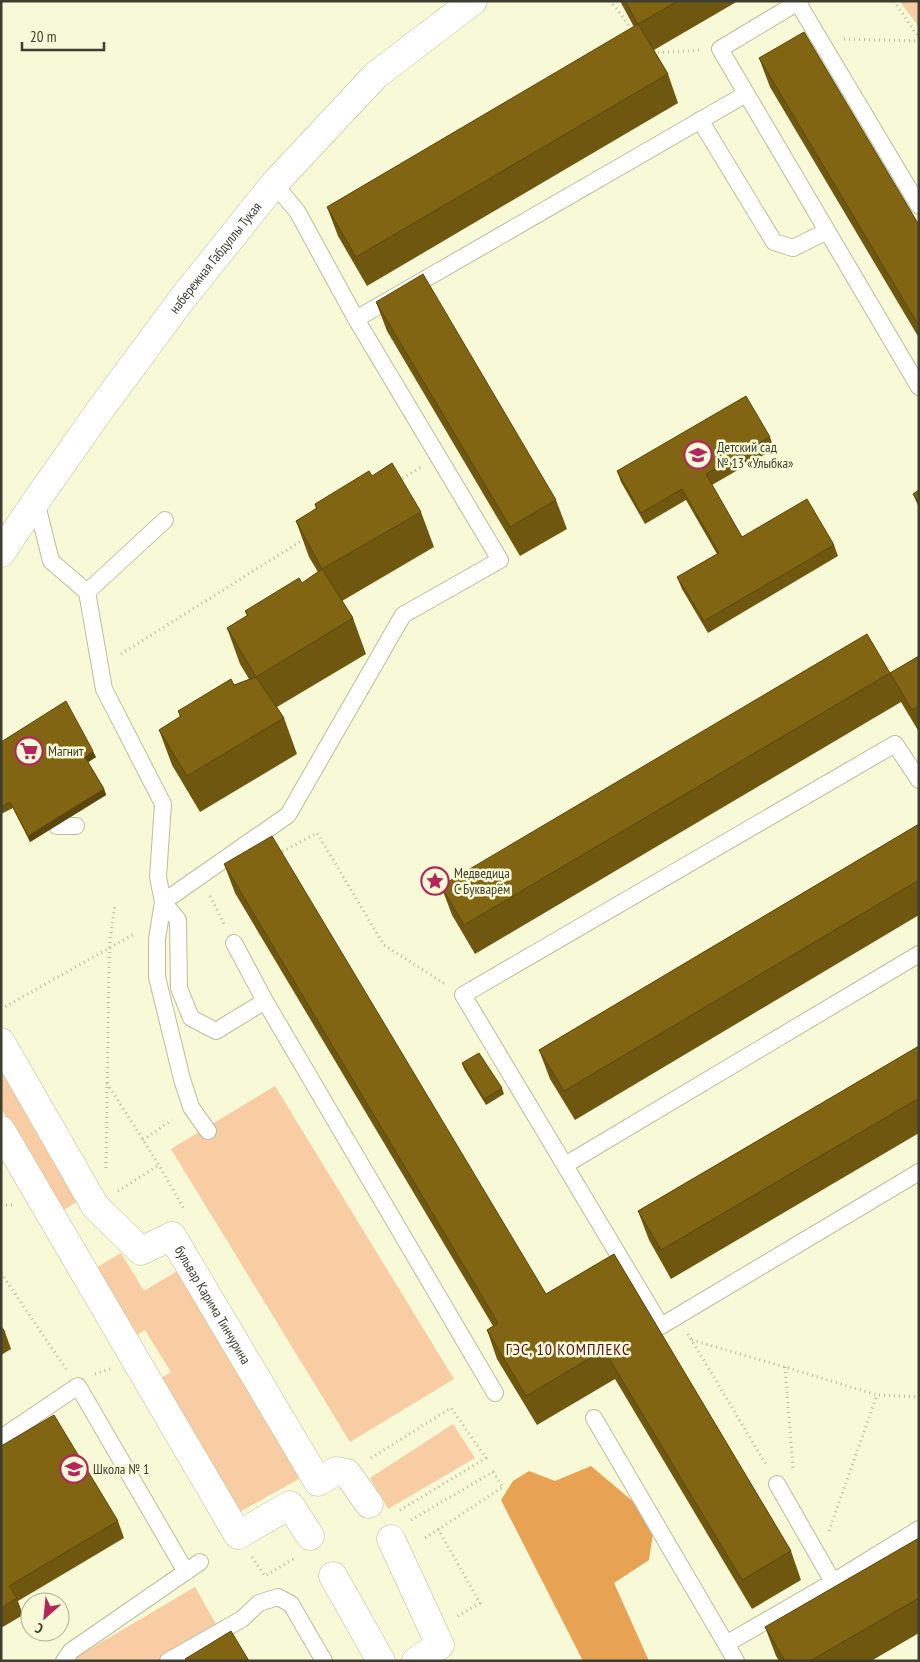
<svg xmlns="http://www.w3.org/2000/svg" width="920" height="1662" font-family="'PT Sans Narrow',sans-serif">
<rect width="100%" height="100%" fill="#f7f9d7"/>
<path fill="#f8cda3" d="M 903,1 L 919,1 L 919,27 L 901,3 Z
M 1,1065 L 80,1200 L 62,1211 L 1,1108 Z
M 275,1086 L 454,1379 L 350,1442 L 171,1149 Z
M 121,1253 L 144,1291 L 179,1270 L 306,1475 L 234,1515 L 156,1381 L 171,1372 L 145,1330 L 132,1338 L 91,1271 Z
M 453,1424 L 475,1458 L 388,1509 L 370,1478 Z
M 195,1587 L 217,1626 L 158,1661 L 73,1661 L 73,1659 Z"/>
<path fill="#e8a254" d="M 591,1466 L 655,1520 L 649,1560 L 614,1583 L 649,1661 L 583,1661 L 501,1500 L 513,1481 L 529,1471 L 555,1481 Z"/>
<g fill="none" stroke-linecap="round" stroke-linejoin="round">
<g stroke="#bbbd9c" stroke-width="18">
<path id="lane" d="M 800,1 L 720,49 L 919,387
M 798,3 L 919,206
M 700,120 L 774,242 L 793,248 L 827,231
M 356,319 L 746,94
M 36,501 L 51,561 L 87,592 L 104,689 L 163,804 L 158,877 L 163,902 L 157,939 L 157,977 L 182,1079 L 191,1107 L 208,1131
M 87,592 L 165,520
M 919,780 L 895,744 L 463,995 L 661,1326 L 919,1172
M 57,826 L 76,826
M 163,902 L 288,815 L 403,615 L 500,560 L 356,319 L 297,211 L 274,184
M 163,902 L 178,920 L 179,988 L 191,1018 L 216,1031 L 265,1001
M 234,943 L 265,1001 L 495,1393
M 565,1165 L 919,954
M 594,1418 L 736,1661
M 1,1438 L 78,1386 L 186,1572
M 777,1484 L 833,1582
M 726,1644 L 833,1582 L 919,1529
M 64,1661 L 71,1651 L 200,1562
M 168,1661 L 242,1619 L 259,1603 L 278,1597 L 291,1604 L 324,1661"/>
</g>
<g stroke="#bbbd9c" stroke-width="29">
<g id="street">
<path id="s1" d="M 1,1042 L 95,1206 L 141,1251 L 172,1236 L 318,1482 L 336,1471 L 347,1473 L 369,1504"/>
<path d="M 1,1130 L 238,1535 L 290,1505 L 310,1536"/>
<path d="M 391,1539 L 440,1645 L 416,1661"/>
<path d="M 333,1576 L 381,1661"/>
</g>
</g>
<g stroke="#bbbd9c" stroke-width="29">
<g id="secondary">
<path id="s2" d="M 1,553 L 36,501 L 100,410 L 182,299 L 274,184 L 376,75 L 473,1"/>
</g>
</g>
<path stroke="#b8b99e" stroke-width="3" stroke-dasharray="1 4" stroke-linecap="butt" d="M 609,1 L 617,9 L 633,31
M 894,1 L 919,38
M 844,39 L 919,41
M 653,53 L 699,50
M 398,481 L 421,467
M 121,654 L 306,538
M 278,854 L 317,833 L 384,945 L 445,984
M 210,896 L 224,924
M 1,1009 L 136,933
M 107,1083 L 159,1165 L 185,1211
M 143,1140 L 172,1120
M 106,1168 L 109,967 L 110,941 L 115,904
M 118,1191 L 159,1165
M 1,1205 L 13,1205
M 1,1273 L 66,1369
M 688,1334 L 767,1466
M 692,1340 L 785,1367 L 877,1395 L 919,1397
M 785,1367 L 793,1468
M 95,1374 L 110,1369
M 371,1458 L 451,1408 L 486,1458 L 397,1512
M 411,1520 L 493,1472 L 503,1487 L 422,1540
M 438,1529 L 480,1603 L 456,1617
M 829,1531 L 877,1395
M 252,1557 L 265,1576 L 295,1558"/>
<use href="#lane" stroke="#fff" stroke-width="16"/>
<use href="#street" stroke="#fff" stroke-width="28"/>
<use href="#secondary" stroke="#fff" stroke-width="28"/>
</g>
<path fill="#70570f" d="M 620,1 L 738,1 L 654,50 L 668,74 L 678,103 L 367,286 L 338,236 L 327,207 L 634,27 Z
M 759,58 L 919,225 L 919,338 L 770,87 Z
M 376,302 L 556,500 L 567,529 L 520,556 L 387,331 Z
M 770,437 L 774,449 L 712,485 L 742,537 L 834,545 L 838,556 L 708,633 L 682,589 L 677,577 L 717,554 L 686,500 L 645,524 L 621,482 L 617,471 Z
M 372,476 L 421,512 L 434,547 L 342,601 L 353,618 L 366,654 L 277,707 L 284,718 L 297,754 L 200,812 L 172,765 L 159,730 L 180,717 L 178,711 L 234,685 L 249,679 L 240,664 L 227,628 L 247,616 L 245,611 L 302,583 L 318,572 L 309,557 L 296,521 L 316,509 L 315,504 Z
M 919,490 L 919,508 L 913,494 Z
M 919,656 L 919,732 L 901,702 L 890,673 Z
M 890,673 L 901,702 L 475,954 L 452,915 L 441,886 Z
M 1,742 L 96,757 L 88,762 L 104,789 L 106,795 L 30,842 L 13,808 L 1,814 Z
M 919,824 L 919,915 L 575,1120 L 550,1079 L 539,1050 Z
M 224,864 L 546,1294 L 614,1254 L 791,1551 L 801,1580 L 752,1609 L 615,1379 L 537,1425 L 497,1359 L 487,1330 L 493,1326 L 235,893 Z
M 919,1046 L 919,1133 L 671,1279 L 649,1240 L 638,1211 Z
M 462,1063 L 502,1088 L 504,1094 L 486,1105 L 464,1069 Z
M 1,1326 L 5,1332 L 11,1349 L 1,1355 Z
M 1,1446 L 118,1521 L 124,1538 L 18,1601 L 23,1615 L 1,1628 Z
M 919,1538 L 919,1633 L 871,1661 L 779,1661 L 776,1656 L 765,1627 Z"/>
<path fill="#5b470d" d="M 93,751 L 96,757 L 87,763 L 85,757 Z
M 104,789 L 106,795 L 30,842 L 28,836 Z"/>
<path fill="#826512" stroke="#5b470d" d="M 625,1 L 678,1 L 638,24 Z
M 638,24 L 668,74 L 356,257 L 327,207 Z
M 804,32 L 919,225 L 919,326 L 759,58 Z
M 423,274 L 556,500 L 510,527 L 376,302 Z
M 746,396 L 770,437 L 706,474 L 742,537 L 807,499 L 834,545 L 704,621 L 677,577 L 719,553 L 682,489 L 641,513 L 617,471 Z
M 392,463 L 421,512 L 322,569 L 296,521 L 317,508 L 315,504 L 369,471 L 372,476 Z
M 919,490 L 919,503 L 913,494 Z
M 322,569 L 353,618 L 256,677 L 284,718 L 187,776 L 159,730 L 181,716 L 178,711 L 231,679 L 234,685 L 256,677 L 227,628 L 248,615 L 245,611 L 299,578 L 302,583 Z
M 867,634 L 890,673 L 464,925 L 441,886 Z
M 919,656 L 919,706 L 912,710 L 890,673 Z
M 66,701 L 93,751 L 85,757 L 104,789 L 28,836 L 10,802 L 1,807 L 1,742 Z
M 919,824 L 919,880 L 564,1091 L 539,1050 Z
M 272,836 L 546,1294 L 614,1254 L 791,1551 L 742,1580 L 604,1350 L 526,1396 L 487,1330 L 498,1323 L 224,864 Z
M 919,1046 L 919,1098 L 661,1250 L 638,1211 Z
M 479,1053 L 502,1088 L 484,1099 L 462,1063 Z
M 1,1326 L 5,1332 L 1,1334 Z
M 54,1415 L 118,1521 L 9,1586 L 17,1598 L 1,1608 L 1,1446 Z
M 919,1538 L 919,1598 L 810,1661 L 785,1661 L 765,1627 Z
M 231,1631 L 249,1661 L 187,1661 L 185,1659 Z"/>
<defs>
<g id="school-ring" transform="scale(1.4375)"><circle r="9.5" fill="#f7f9d7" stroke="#b4275d" stroke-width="1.5"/><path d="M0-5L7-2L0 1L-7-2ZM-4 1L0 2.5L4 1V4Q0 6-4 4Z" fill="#b4275d"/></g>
<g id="supermarket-ring" transform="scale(1.4375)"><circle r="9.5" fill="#f7f9d7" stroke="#b4275d" stroke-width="1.5"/><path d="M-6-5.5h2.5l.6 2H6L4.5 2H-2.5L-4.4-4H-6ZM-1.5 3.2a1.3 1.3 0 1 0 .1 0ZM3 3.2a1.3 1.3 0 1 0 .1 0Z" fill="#b4275d"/></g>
<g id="sight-ring" transform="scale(1.4375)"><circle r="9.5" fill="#f7f9d7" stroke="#b4275d" stroke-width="1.5"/><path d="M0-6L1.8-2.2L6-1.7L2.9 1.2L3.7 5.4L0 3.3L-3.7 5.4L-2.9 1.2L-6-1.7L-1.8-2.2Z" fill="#b4275d"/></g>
</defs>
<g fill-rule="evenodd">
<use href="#school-ring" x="698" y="455"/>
<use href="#supermarket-ring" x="29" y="751"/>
<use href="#sight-ring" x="435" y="881"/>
<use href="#school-ring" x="74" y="1469"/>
</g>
<g text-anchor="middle" stroke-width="5" stroke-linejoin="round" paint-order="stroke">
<g font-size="14" fill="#3d3e30" stroke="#f7f9d7">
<text dy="5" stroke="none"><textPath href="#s2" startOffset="365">набережная Габдуллы Тукая</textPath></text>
<text dy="5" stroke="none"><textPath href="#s1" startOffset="368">бульвар Карима Тинчурина</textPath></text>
</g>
<g font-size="14" fill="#3d3e30" stroke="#f7f9d7" text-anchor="start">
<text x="717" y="452">Детский сад<tspan x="717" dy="16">№ 13 «Улыбка»</tspan></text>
<text x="48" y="756">Магнит</text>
<text x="454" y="878">Медведица<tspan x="454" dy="16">С Букварём</tspan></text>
<text x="93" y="1474">Школа № 1</text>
</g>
<g font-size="16" letter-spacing="1" fill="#520e28" stroke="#f7f9d7">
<text x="568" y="1355">ГЭС, 10 КОМПЛЕКС</text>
</g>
</g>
<rect width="920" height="1662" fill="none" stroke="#3d3e30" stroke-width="5"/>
<g transform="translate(45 1617) rotate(207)"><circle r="24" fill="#f7f9d7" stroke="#adae94"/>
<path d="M0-4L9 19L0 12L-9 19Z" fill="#b4275d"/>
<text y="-8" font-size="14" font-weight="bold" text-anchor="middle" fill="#3d3e30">С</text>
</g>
<path d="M22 42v8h82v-8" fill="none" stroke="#3d3e30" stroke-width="2.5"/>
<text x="30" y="42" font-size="15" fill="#3d3e30" stroke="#f7f9d7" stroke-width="4" paint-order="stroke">20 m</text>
</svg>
